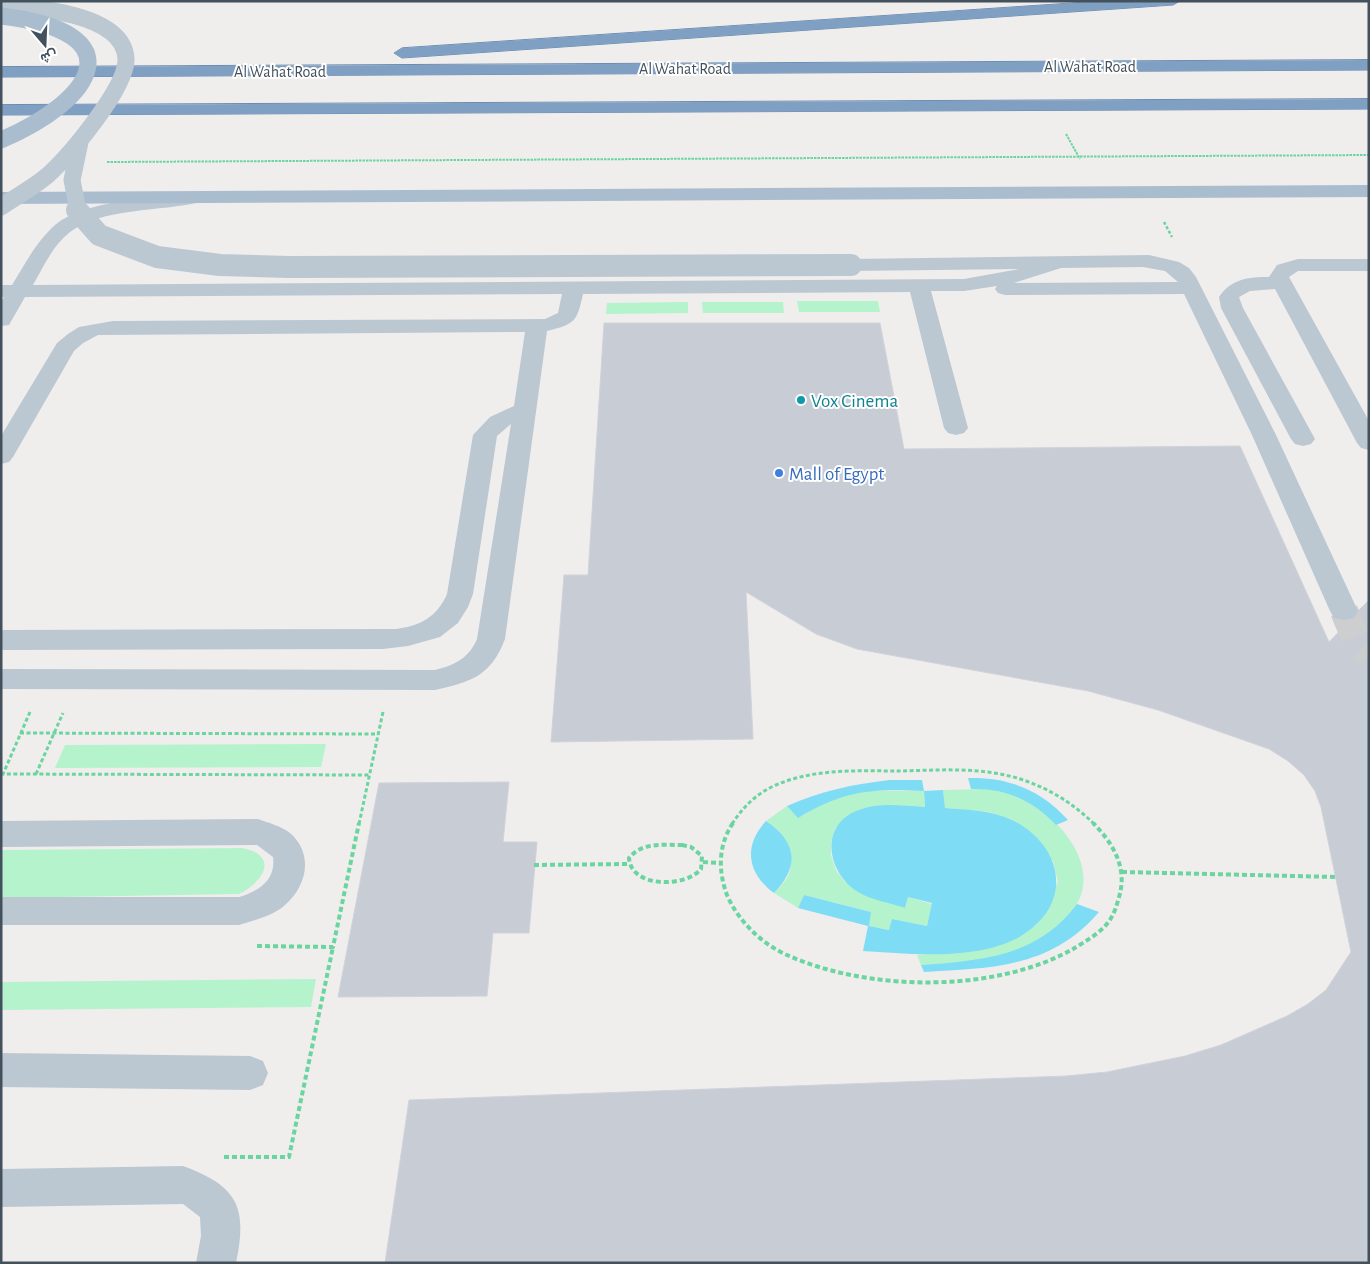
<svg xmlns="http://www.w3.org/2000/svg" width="1370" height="1264" font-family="'Alegreya Sans',Vazirmatn,sans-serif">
<rect width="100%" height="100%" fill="#f0eded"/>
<path fill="#b5f3cd" d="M 797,301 L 878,301 L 880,312 L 799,312 Z
M 688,302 L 688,313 L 606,314 L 607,303 Z
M 702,302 L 783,302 L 784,313 L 703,313 Z
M 326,744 L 321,767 L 55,768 L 65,745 Z
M 984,789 C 995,790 1007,791 1017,796 C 1054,812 1101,861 1077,904 C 1068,921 1050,934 1032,944 C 999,962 958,962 921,965 L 917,955 L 979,950 L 1001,945 L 1021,936 L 1037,924 L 1058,882 L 1053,861 L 1012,820 L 989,812 L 945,808 L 943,790 Z
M 861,791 L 924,791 L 925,807 L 890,805 L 845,818 L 835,829 L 831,842 L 831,855 L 836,870 L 845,882 L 905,908 L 908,897 L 932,904 L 927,926 L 892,919 L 890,930 L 868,926 L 871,912 L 804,895 L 798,908 L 774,893 C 791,876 795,868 785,845 C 780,834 777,828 766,821 L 787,806 L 798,817 L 832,799 Z
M 242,848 C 279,855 265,881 239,894 L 1,898 L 1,850 Z
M 316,979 L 311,1007 L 1,1010 L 1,982 Z"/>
<path fill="#7edcf5" d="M 968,778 C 1009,777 1041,790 1068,820 L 1056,825 C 1032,800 1006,788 971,789 Z
M 890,780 L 922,780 L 924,791 L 943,790 L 945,808 C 968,810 991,810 1012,820 C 1064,846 1074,904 1021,936 C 978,961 910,954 863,951 L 868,926 L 798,908 L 804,895 L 871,912 L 869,926 L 889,930 L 892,919 L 927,926 L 932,903 L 908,897 L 905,908 C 891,903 871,900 858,892 C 826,872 819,824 859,810 C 880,802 903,806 925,807 L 924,791 C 870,789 845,790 798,818 L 787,806 C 821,791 853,784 890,780 Z
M 766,821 C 797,842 800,866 774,893 C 747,873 743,846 766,821 Z
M 1077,904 L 1099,912 C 1051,968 992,968 924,972 L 921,965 C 984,960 1037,957 1077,904 Z"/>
<path fill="#c8ccd4" stroke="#d0d3da" d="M 604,323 L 880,323 L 904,449 L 1240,446 L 1329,642 L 1349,621 L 1356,619 L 1359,610 L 1369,600 L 1369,1263 L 385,1263 L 409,1100 L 1066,1076 L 1107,1072 L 1185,1056 L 1221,1045 L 1287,1016 L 1308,1004 L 1326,990 L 1351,952 L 1321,807 L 1315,791 L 1304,775 L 1288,761 L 1269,749 L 1158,710 L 1088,691 L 857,649 L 816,634 L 746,592 L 753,739 L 551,742 L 564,575 L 588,575 Z
M 509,782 L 503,842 L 537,842 L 529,933 L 493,933 L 487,996 L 338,997 L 379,783 Z"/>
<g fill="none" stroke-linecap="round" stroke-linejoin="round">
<path stroke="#cdced0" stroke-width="28" stroke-dasharray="28 14" stroke-linecap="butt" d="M 1344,611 L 1357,642 L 1369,654"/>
<g stroke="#6a8aae" stroke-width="1">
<path id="highway" d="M 1102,1 L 1180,1 L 1173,5 L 402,58 L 394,53 L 402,48 Z
M 1369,60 L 1369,70 L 1,77 L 1,67 Z
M 1369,99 L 1369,109 L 1,115 L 1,105 Z"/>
</g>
<path stroke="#6ad5a0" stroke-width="2" stroke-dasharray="2.5 1" stroke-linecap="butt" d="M 1066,134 L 1080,159
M 107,162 L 1369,155"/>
<path stroke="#6ad5a0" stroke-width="2.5" stroke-dasharray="3 2" stroke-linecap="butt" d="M 1164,222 L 1172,237"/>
<path stroke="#6ad5a0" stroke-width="3" stroke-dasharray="4 2.5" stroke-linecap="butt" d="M 30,712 L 3,774 L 370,775
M 20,733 L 378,734
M 36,774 L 63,713
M 359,824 L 383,712
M 732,824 C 743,807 757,793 776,785 C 815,768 860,771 900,771 C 939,770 979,767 1017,778 C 1047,787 1073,803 1094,824"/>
<path stroke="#6ad5a0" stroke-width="4" stroke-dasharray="5 3" stroke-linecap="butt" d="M 733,823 C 718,845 718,871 727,895 C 738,921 762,944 787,955 C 869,992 995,993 1073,949 C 1086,941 1104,931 1111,918 C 1115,912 1117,904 1119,897 C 1128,868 1113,843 1093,823
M 682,845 L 691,847 L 702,856 L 701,869 C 685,888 631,888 629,858 C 642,842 663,845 682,845 Z
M 703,862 L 720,863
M 534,865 L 628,864
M 1122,872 L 1337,877
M 257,946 L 333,947 L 359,823
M 224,1157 L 289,1157 L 333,947"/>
<path fill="#bbc8d1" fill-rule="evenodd" d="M 193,192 L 200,194 L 202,198 L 200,202 C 161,212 103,207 70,232 C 53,245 44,266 33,285 L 964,279 L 1019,269 L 851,271 L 844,269 L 841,265 L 844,261 L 851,259 L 1149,255 L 1179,262 L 1189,268 L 1196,277 L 1276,435 L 1358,611 L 1354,618 L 1344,620 L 1334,618 L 1330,611 L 1252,435 L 1184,294 L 1005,295 L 998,293 L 995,289 L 997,286 L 964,291 L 931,291 L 968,428 L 964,433 L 956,435 L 948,433 L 944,428 L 910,292 L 583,294 C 577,322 575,324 547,331 L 505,639 C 491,676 471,682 435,690 L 1,689 L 1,669 L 435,670 C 455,665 469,658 477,639 L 511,424 L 497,436 L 473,594 L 468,607 L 458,623 L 440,637 L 408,646 L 383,649 L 1,650 L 1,630 L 396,629 C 420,626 437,617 447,594 L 473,435 L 490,417 L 514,406 L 525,332 L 98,335 L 83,343 L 74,351 L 13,457 L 9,462 L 1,464 L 1,436 L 57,343 L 68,334 L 79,327 L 113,321 L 545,319 L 558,313 L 562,294 L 25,297 L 9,325 L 1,326 L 1,302 L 4,297 L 1,297 L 1,285 L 12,285 C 25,264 36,242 55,225 C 82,201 156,197 193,192 ZM 1143,267 L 1165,271 L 1178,282 L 1014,283 L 1061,268 Z
M 1298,259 L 1369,259 L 1369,271 L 1298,271 L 1289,277 L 1369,421 L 1369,450 L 1361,448 L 1357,443 L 1275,289 L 1250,291 L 1239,297 L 1243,308 L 1315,439 L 1311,444 L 1303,446 L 1295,444 L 1291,439 L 1221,308 L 1219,297 C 1231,279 1248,277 1269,277 L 1277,265 Z
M 258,819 C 269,823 281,826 290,833 C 314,854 307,886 285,905 C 273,916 254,920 239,925 L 1,925 L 1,897 L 239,897 C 259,891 276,880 273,857 L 257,845 L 1,847 L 1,821 Z
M 1,1053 L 250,1056 L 263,1061 L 268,1073 L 263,1085 L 250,1090 L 1,1087 Z
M 183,1166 C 237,1186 248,1206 236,1263 L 196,1263 L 201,1236 L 200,1217 L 183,1204 L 1,1207 L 1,1169 Z"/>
<path fill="#a9bdcf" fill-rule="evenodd" d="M 1369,185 L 1369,197 L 1,204 L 1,192 Z"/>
<use href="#highway" fill="#7fa0c2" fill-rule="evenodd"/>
<path stroke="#bbc8d1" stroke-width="17" d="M 1,6 C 33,7 124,13 126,59 C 127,87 70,155 48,175 C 34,187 17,196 1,207
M 78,211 L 72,180 L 80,142"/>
<path stroke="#bbc8d1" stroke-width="22" d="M 77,210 L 99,235 L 157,257 L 220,265 L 289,267 L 851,265"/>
<path stroke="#a9bdcf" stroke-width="17" d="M 1,16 C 137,32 95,100 1,140"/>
</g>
<circle fill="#0f9aa8" stroke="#fff" stroke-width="2" cx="801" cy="400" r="5"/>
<circle fill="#3f7fe0" stroke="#fff" stroke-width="2" cx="779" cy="473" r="5"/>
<g text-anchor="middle" stroke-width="4" stroke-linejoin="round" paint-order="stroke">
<g font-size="16" fill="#43515c" stroke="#fff">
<text x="1090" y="72">Al Wahat Road</text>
<text x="685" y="74">Al Wahat Road</text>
<text x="280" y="77">Al Wahat Road</text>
</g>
<g font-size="19" fill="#0d838f" stroke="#fff" text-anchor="start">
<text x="811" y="407">Vox Cinema</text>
</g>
<g font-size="19" fill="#366cbe" stroke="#fff" text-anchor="start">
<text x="789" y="480">Mall of Egypt</text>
</g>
</g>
<rect width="1370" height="1264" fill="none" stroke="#43515c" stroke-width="5"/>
<g transform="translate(45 45) rotate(161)" stroke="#ffffff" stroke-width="4" paint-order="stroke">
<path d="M0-4L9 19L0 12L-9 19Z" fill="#43515c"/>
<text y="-8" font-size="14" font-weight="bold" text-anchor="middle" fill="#43515c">ش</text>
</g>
</svg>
